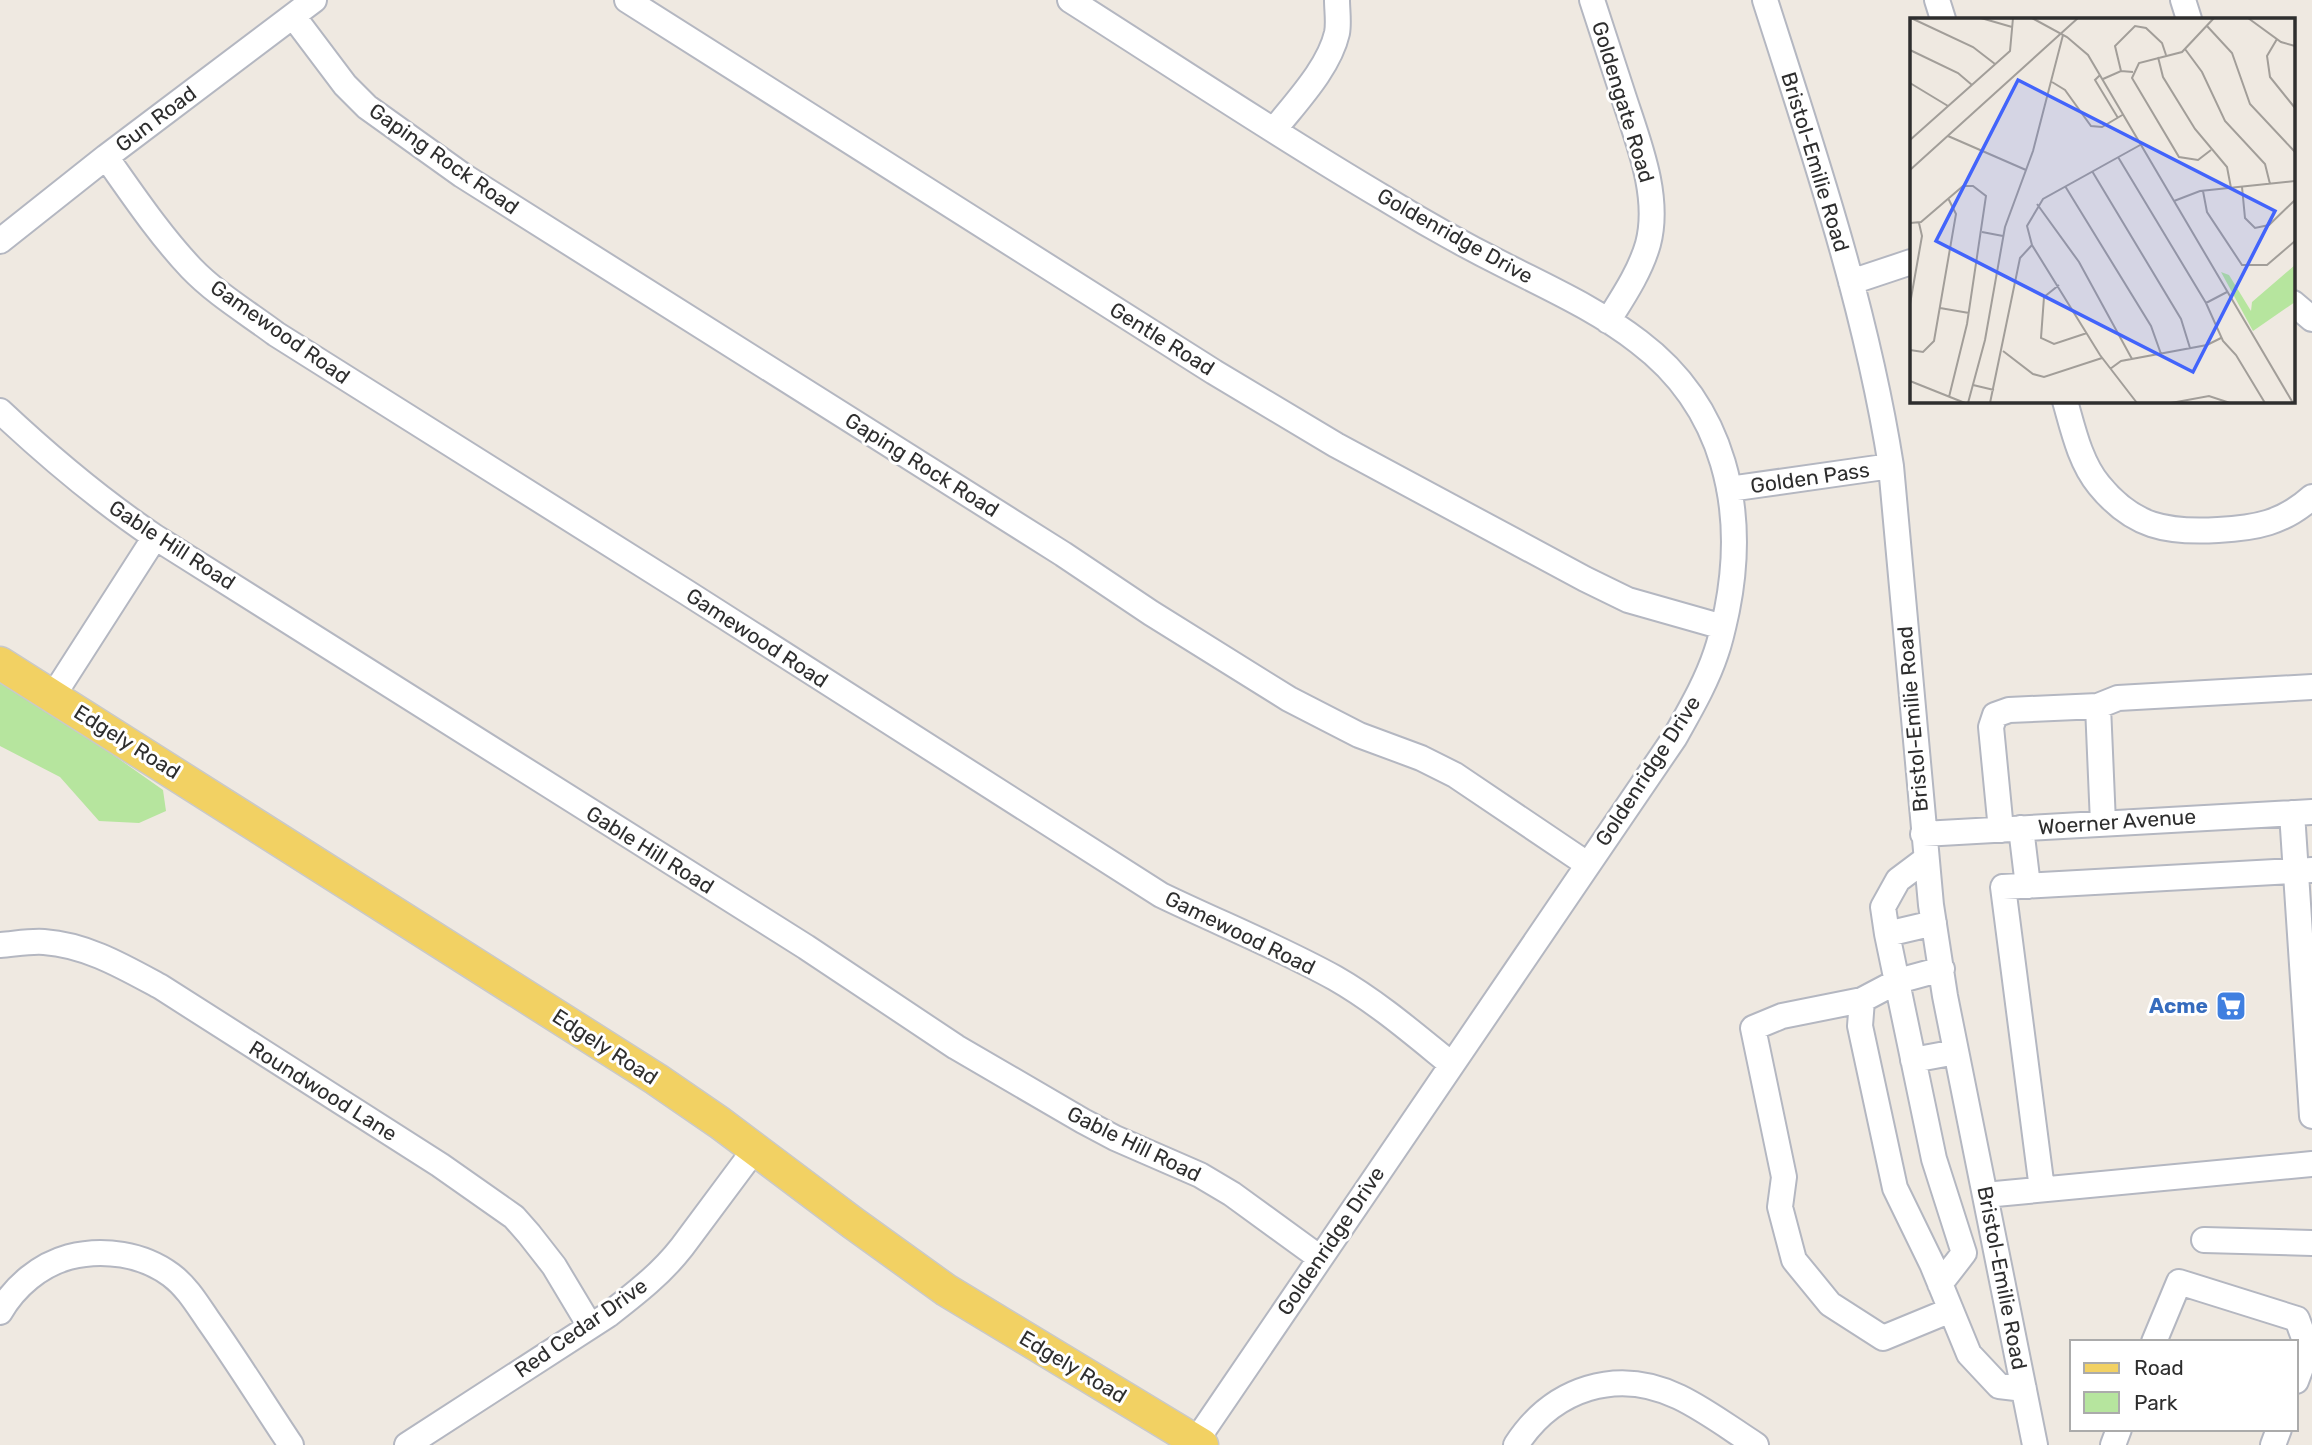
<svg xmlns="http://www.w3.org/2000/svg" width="2312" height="1445" font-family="Rubik,sans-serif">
<rect width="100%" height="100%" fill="#efe9e1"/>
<path fill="#b6e59e" d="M 0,680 L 51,711 L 163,790 L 166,811 L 139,823 L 99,821 L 60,777 L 0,746 Z"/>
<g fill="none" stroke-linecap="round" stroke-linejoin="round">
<g stroke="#b4b7c1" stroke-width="28">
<path id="minor" d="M 627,0 L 1214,372 L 1336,445 L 1585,579 L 1628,600 L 1723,627
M 1070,0 C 1174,66 1277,135 1384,198 C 1423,222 1464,245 1504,265 C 1551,289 1598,310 1639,342 C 1725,407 1747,509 1727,610 C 1724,624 1721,639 1716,653 C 1706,683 1690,710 1675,737 L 1196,1441
M 1592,0 C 1602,31 1612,62 1622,92 C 1637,139 1661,195 1648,244 C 1640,272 1623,297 1608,321
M 1765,0 C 1814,153 1866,307 1891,466 L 1931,905 L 1945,996 L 2035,1445
M 1937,0 L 1943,19
M 2183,0 L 2189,19
M 293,16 L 345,85 L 367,107 L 462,175 L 1063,554 L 1151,613 L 1289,699 L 1359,735 L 1421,758 L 1455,775 L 1587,864
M 1274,130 C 1296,102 1329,68 1337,33 C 1339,23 1337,10 1337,0
M 106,157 C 133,195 159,234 191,268 C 216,294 248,313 276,334 L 686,592 L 1161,895 C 1219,923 1279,947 1335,978 C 1377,1002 1414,1034 1451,1064
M 0,241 L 106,157 L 314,0
M 1851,282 L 1911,262
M 2293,303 L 2312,319
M 2065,401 C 2073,429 2080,462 2099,485 C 2133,527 2167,533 2218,530 C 2256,528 2283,523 2312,497
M 0,411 C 48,456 100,500 155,537 L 806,947 L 956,1047 L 1083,1121 L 1115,1138 L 1200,1175 L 1232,1194 L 1320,1258
M 1729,489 L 1891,466
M 53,696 L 155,537
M 2098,706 L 2103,823
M 2292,813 L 2312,1116
M 2021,828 L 2028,886
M 2001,830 L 1991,727 L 1995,715 L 2009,710 L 2098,706 L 2118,698 L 2312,687
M 1923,834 L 2312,812
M 1926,859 L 1898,880 L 1883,907 L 1887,934 L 1934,1159 L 1964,1253 L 1940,1284
M 1887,934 L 1934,923
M 0,945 C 14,944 30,941 44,942 C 87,945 124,967 161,987 L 440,1165 L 514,1217 L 529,1234 L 554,1266 L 590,1326
M 1942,969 L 1898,981 L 1862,1000 L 1860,1026 L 1895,1188 L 1932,1264 L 1969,1354 L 1999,1386 L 2024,1389
M 1862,1000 L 1782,1016 L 1753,1028 L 1784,1177 L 1780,1207 L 1794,1260 L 1830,1304 L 1883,1338 L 1951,1310
M 1913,1060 L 1956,1052
M 2042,1189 L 2003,887 L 2312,870
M 1985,1195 L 2312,1164
M 2204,1240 L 2312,1243
M 0,1312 C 15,1286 40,1265 69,1257 C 103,1248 143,1254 171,1275 C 187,1287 197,1304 208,1320 C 237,1361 263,1403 291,1445
M 2154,1342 L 2179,1282 L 2297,1319 L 2308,1349
M 2296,1381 L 2308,1349 L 2312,1351
M 407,1445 L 608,1315 C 635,1294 661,1274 682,1247 L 755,1149
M 1516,1445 C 1553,1388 1617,1367 1679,1397 C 1706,1410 1731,1429 1756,1445
M 2113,1445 L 2119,1429
M 2273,1445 L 2279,1429"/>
</g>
<g stroke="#c9c9c9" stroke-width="35">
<path id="major" d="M 0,663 L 656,1079 L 720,1123 L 853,1223 L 946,1290 L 1202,1445"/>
</g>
<use href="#minor" stroke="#fff" stroke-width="24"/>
<use href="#major" stroke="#f2d163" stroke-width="32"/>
</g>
<defs>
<g id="supermarket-square" transform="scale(1.575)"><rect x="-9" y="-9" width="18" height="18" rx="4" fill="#3f7fe0" stroke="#fff"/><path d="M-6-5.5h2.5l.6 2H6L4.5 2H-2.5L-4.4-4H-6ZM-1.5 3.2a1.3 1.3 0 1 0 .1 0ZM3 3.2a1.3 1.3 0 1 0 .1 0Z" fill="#fff"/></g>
</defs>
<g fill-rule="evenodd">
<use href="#supermarket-square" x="2231" y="1006"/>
</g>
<g text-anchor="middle" stroke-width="6" stroke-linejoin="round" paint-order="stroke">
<g font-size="21" fill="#2e2e2e" stroke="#fff">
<text transform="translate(1623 102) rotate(73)" y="7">Goldengate Road</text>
<text transform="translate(156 119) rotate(-37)" y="7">Gun Road</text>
<text transform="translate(444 159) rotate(35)" y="7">Gaping Rock Road</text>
<text transform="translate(1815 162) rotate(73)" y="7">Bristol-Emilie Road</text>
<text transform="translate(1455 236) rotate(29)" y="7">Goldenridge Drive</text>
<text transform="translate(280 332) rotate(35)" y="7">Gamewood Road</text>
<text transform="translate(1162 339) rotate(32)" y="7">Gentle Road</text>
<text transform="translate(922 465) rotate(32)" y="7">Gaping Rock Road</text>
<text transform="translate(1810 478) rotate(-8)" y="7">Golden Pass</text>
<text transform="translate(172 545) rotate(33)" y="7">Gable Hill Road</text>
<text transform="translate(757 638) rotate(33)" y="7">Gamewood Road</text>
<text transform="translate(1913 719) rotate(-95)" y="7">Bristol-Emilie Road</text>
<text transform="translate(127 742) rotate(32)" y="7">Edgely Road</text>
<text transform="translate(1648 771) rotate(-57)" y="7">Goldenridge Drive</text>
<text transform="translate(2117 822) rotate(-4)" y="7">Woerner Avenue</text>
<text transform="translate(650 850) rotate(32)" y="7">Gable Hill Road</text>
<text transform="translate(1240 933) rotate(26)" y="7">Gamewood Road</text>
<text transform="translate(605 1047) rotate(33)" y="7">Edgely Road</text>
<text transform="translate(323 1091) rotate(32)" y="7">Roundwood Lane</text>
<text transform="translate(1134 1144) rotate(26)" y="7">Gable Hill Road</text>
<text transform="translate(1331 1241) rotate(-56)" y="7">Goldenridge Drive</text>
<text transform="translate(2002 1278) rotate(79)" y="7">Bristol-Emilie Road</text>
<text transform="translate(581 1328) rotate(-35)" y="7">Red Cedar Drive</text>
<text transform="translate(1073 1367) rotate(31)" y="7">Edgely Road</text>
</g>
<g font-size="21" font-weight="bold" fill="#366cbe" stroke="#fff" text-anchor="end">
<text x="2208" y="1013">Acme</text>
</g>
</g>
<g transform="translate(1910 18)">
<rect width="385" height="385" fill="#efe9e1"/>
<path d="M 385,247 L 385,284 L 343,313 L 311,254 L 319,257 L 341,293 L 342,284 Z" fill="#b6e59e"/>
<path fill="none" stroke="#a29e99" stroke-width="2" d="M 1,0 L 63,29 L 85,46M 71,0 L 102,9M 122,0 L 157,19 L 178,37 L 383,385M 338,0 L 371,24 L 385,28M 297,8 L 322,35 L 340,86 L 385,134M 367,21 L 357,38 L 360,59 L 385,90M 275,31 L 292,54 L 315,103 L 355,146 L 360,166M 0,32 L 48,55 L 62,67M 248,39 L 253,59 L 285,111 L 317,149 L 321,170M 211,53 L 205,28 L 225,8 L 236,10 L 252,25 L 256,37M 190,57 L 185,62 L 208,100M 193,61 L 211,53 L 223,54M 142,64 L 155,72 L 181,108 L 192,109 L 214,96M 0,65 L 38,88M 38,118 L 116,152M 0,122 L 100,33 L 103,0M 301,132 L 288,142 L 269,139 L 222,60 L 229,45 L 272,34 L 304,0M 208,139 L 296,285 L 313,323 L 326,337 L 355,385M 0,152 L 168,0M 182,153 L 271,301 L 280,330M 155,168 L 241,308 L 251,336M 332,169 L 335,200 L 345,210 L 359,207 L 385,182M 293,173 L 297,194 L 332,247 L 357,247 L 385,223M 264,183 L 290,173 L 385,163M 127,186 L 169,244 L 222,341M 0,205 L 11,204 L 53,168 L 63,168 L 76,178 L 57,306 L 39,379M 72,214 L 93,218M 149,267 L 134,279 L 131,320 L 144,326 L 177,315M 296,285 L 317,274M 0,286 L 12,218 L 9,205M 30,290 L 59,295M 0,332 L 13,334 L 24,323 L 46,196 L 38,180M 93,333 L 123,356 L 134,359 L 192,340M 200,351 L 211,343 L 297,327 L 311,320M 0,363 L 55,385M 63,367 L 84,372M 58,385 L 75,322 L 95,209 L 123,133 L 153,17M 80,385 L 110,240 L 122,227M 227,385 L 190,337 L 122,227 L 117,208 L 133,181 L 232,126M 261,385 L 299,378 L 320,385"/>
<path fill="#4264fb" fill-opacity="0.15" stroke="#4264fb" stroke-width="3.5" d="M 108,62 L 365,193 L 283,354 L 26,223 Z"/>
<rect width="385" height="385" fill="none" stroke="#2e2e2e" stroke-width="3.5"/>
</g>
<rect x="2070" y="1340" width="228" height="91" fill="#ffffff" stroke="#ababab" stroke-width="2"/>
<rect x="2084" y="1363" width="35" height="10" fill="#f2d163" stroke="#ababab" stroke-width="2"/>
<text x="2134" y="1375" font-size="21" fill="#2e2e2e">Road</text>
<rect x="2084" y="1392" width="35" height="21" fill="#b6e59e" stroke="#ababab" stroke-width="2"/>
<text x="2134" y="1410" font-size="21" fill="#2e2e2e">Park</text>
</svg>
